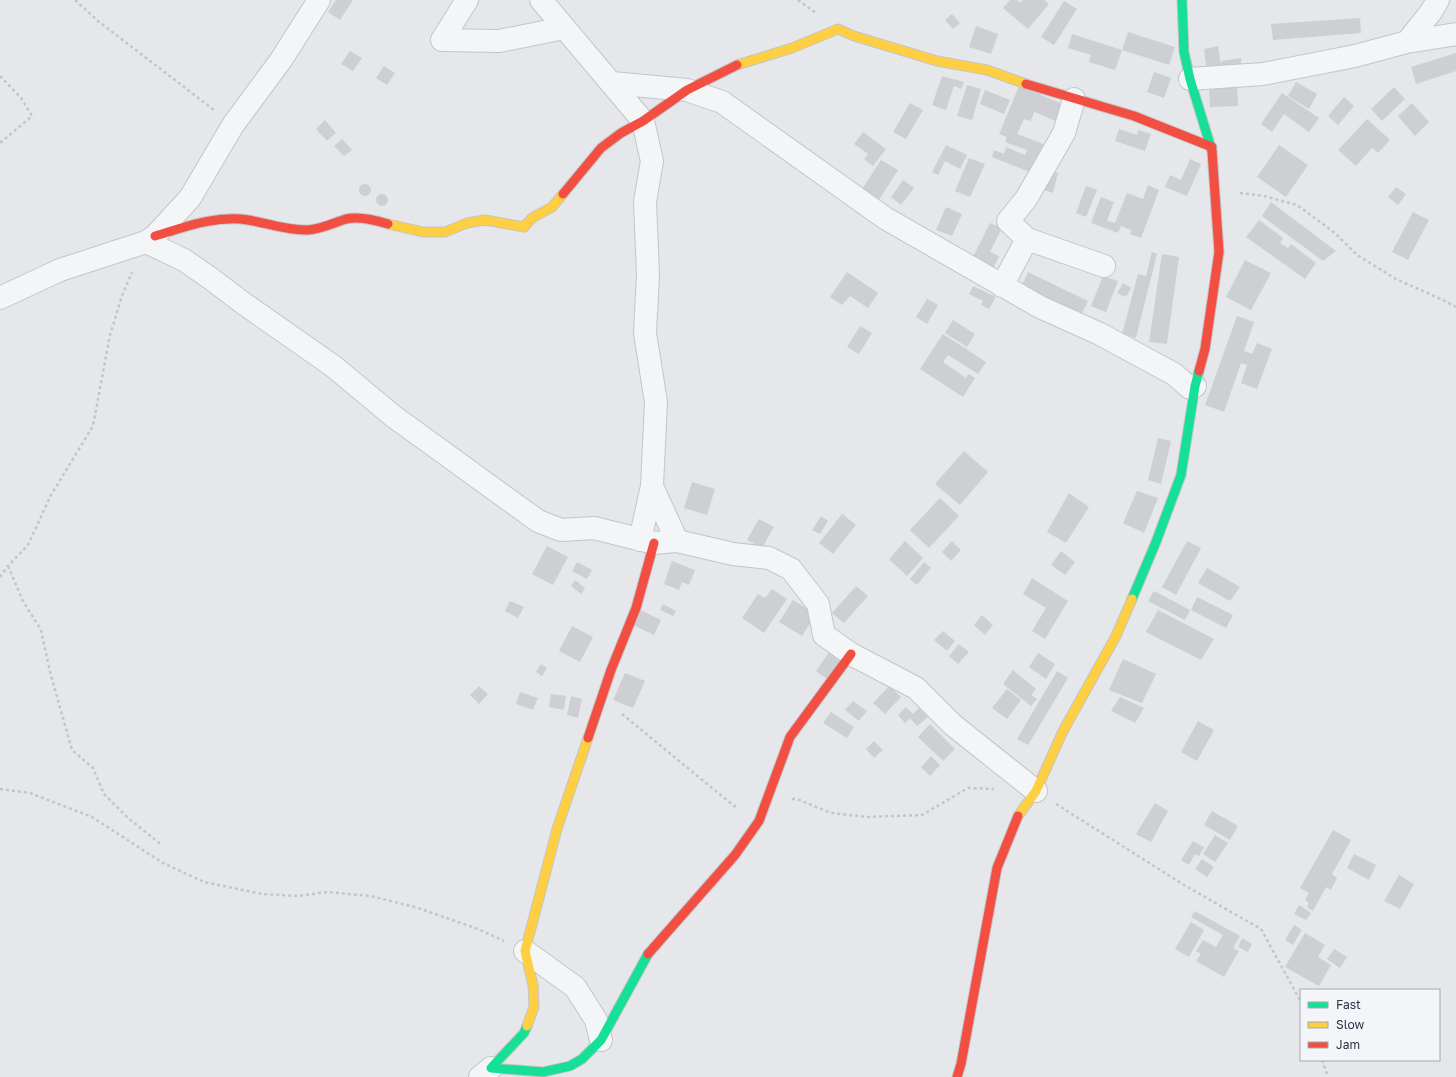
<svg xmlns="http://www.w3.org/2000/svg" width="1456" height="1077" font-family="'Golos Text',sans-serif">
<rect width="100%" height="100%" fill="#e5e7ea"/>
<path fill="#cdcfd2" d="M 336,0 L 353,0 L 340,20 L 328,12 Z
M 1010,0 L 1017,0 L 1021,3 L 1023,0 L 1044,0 L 1049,4 L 1028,29 L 1003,8 Z
M 1064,1 L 1077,9 L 1054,45 L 1041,37 Z
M 952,14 L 960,23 L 953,29 L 945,20 Z
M 1360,18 L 1361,33 L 1273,40 L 1271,24 Z
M 976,26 L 998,34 L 991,54 L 969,47 Z
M 1128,32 L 1175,47 L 1169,65 L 1122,50 Z
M 1072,34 L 1122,50 L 1115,70 L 1089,62 L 1091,55 L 1068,48 Z
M 1218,46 L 1221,66 L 1221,61 L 1241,58 L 1242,72 L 1207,74 L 1204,49 Z
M 350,51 L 362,58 L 353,71 L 341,64 Z
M 1456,53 L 1456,71 L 1416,84 L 1411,67 Z
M 384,66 L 395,73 L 387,85 L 376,78 Z
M 1154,72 L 1171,78 L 1164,98 L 1147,92 Z
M 942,76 L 964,82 L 961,89 L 954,86 L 946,110 L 932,105 Z
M 1296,82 L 1317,94 L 1309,109 L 1288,96 Z
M 967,85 L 981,89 L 972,120 L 957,116 Z
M 1237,85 L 1238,106 L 1210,107 L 1209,86 Z
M 1019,86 L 1065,105 L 1058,122 L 1034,112 L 1031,121 L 1024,119 L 1017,134 L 1043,144 L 1032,173 L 992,157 L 994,150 L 1004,154 L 1006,147 L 1025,155 L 1027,150 L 1005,142 L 1007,137 L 999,134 Z
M 1394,87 L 1405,99 L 1382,121 L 1371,109 Z
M 985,90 L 1010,100 L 1004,114 L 980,104 Z
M 1282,93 L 1319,118 L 1309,132 L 1284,114 L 1272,132 L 1261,124 Z
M 1344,97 L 1354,106 L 1338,125 L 1328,116 Z
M 910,103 L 923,110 L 906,139 L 893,132 Z
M 1412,103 L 1429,122 L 1415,136 L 1398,116 Z
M 1367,119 L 1390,140 L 1378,153 L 1372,148 L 1356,166 L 1338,150 Z
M 325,120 L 336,133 L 327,141 L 316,129 Z
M 1119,129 L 1137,135 L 1138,130 L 1151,134 L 1145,151 L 1115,141 Z
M 863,132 L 886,149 L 873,166 L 864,159 L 868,154 L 854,144 Z
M 342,139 L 352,150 L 344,156 L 334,146 Z
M 946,145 L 967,155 L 960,169 L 945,161 L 938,175 L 932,172 Z
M 1279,145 L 1308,165 L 1286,197 L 1257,177 Z
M 969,158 L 985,164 L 970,197 L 955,191 Z
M 1190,159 L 1201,164 L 1187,196 L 1165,187 L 1170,175 L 1181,180 Z
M 881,160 L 898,170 L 877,203 L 860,192 Z
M 1048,170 L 1058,173 L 1053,193 L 1042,189 Z
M 903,180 L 914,188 L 901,205 L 891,197 Z
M359 190a6 6 0 1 1 12 0a6 6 0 1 1-12 0Z
M 1148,185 L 1159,190 L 1141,238 L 1130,234 L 1131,230 L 1121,226 L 1118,233 L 1091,223 L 1101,197 L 1114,202 L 1107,221 L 1115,223 L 1127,193 L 1143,199 Z
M 1086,186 L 1097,190 L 1086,217 L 1076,213 Z
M 1396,187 L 1406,194 L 1398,205 L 1388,197 Z
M376 200a6 6 0 1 1 12 0a6 6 0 1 1-12 0Z
M 1271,202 L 1336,251 L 1323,261 L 1262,216 Z
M 946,207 L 962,214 L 952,236 L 936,230 Z
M 1413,212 L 1429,220 L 1408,260 L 1392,252 Z
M 1259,220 L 1283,238 L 1280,243 L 1288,248 L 1291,244 L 1316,263 L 1305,279 L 1246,237 Z
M 990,223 L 1002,228 L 990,252 L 999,256 L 993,269 L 972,259 Z
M 1152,252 L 1157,254 L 1136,338 L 1122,334 L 1138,274 L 1146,276 Z
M 1162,254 L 1179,257 L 1167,344 L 1149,342 Z
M 1245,260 L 1271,273 L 1251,310 L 1226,297 Z
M 847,272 L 878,293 L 868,308 L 850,296 L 842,305 L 830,297 Z
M 1028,272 L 1088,301 L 1081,315 L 1021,287 Z
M 1103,276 L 1118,281 L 1106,312 L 1091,306 Z
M 1123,283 L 1131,288 L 1126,297 L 1117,293 Z
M 973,286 L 996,297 L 989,309 L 981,305 L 983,301 L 969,294 Z
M 927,299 L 938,305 L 927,324 L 916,317 Z
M 1237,316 L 1254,322 L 1244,351 L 1252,354 L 1257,343 L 1272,349 L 1257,389 L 1241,383 L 1247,365 L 1241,363 L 1224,412 L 1205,405 Z
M 953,320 L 975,334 L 967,347 L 945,333 Z
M 860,326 L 872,333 L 859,354 L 847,347 Z
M 943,334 L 986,362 L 978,374 L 948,355 L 943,362 L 966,378 L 968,374 L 975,378 L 963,397 L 920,369 Z
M 1158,438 L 1171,441 L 1161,484 L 1148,480 Z
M 964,451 L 988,472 L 960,505 L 935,484 Z
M 692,482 L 715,489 L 707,515 L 684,508 Z
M 1137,491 L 1158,498 L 1144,533 L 1123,523 Z
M 1069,493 L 1089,507 L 1066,543 L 1047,532 Z
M 940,498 L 959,516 L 929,548 L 910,530 Z
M 842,514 L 856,525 L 833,554 L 819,543 Z
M 821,516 L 828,521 L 820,534 L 812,530 Z
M 759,519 L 774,527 L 762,548 L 747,540 Z
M 905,541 L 923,558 L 907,576 L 889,559 Z
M 952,541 L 961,550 L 951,561 L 942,552 Z
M 1187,541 L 1201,548 L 1176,595 L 1162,587 Z
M 547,546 L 568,557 L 553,585 L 532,574 Z
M 1061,551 L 1075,562 L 1065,575 L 1051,565 Z
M 672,561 L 695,570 L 689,585 L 682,582 L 679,590 L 664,584 Z
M 577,562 L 592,570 L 587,579 L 572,571 Z
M 924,562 L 931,568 L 917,585 L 910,579 Z
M 1207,568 L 1240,587 L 1230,601 L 1198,583 Z
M 1032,578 L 1068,601 L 1045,639 L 1032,631 L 1046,608 L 1023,594 Z
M 575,580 L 585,588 L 581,594 L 571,586 Z
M 856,586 L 868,596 L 844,623 L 832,613 Z
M 772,589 L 787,599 L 764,633 L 742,618 L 758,594 L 765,598 Z
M 1154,591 L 1190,610 L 1185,620 L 1148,601 Z
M 1197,597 L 1233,615 L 1226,628 L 1191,610 Z
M 793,600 L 816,614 L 802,636 L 779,622 Z
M 510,601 L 524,607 L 518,618 L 505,611 Z
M 663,604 L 676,611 L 673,616 L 660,610 Z
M 641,610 L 661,620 L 654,635 L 633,625 Z
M 1158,610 L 1214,639 L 1201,660 L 1146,632 Z
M 982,615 L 993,625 L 985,635 L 974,625 Z
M 572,626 L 593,637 L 580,662 L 559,651 Z
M 943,631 L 955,641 L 947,651 L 934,640 Z
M 959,644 L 969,652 L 958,664 L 949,656 Z
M 832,648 L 843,656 L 827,679 L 816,671 Z
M 1038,653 L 1055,664 L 1046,679 L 1029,667 Z
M 1123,659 L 1156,674 L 1142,703 L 1109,690 Z
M 541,664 L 547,668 L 542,676 L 536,672 Z
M 1013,670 L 1036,689 L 1031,695 L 1037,699 L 1031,706 L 1003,684 Z
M 1057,671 L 1068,678 L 1028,745 L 1017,739 Z
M 625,673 L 645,681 L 633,708 L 613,700 Z
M 479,686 L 488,694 L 479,704 L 470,695 Z
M 889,686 L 901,697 L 885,714 L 873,703 Z
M 1007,689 L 1021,700 L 1007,719 L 992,708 Z
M 520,692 L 538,698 L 533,710 L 516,704 Z
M 551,694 L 566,696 L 564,710 L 549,707 Z
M 571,696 L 582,699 L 578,718 L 567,715 Z
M 1120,697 L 1144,708 L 1135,723 L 1111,711 Z
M 853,701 L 867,711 L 859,721 L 845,710 Z
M 906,707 L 913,714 L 919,708 L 928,717 L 917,726 L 910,718 L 905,723 L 898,715 Z
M 831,712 L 854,727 L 847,738 L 823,723 Z
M 1198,721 L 1214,730 L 1197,761 L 1181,752 Z
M 930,724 L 955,749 L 943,761 L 918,737 Z
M 874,741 L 883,750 L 874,758 L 866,749 Z
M 931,756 L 940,765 L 930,776 L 921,767 Z
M 1155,803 L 1168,811 L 1151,842 L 1136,834 Z
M 1212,811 L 1238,826 L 1230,840 L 1204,825 Z
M 1333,830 L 1351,840 L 1332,874 L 1337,878 L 1331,890 L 1326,887 L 1313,911 L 1307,907 L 1309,903 L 1305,900 L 1309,893 L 1300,888 Z
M 1215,835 L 1228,843 L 1215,862 L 1203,854 Z
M 1193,841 L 1204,847 L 1199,856 L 1195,854 L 1189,865 L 1181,860 Z
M 1354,854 L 1376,865 L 1369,880 L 1347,868 Z
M 1202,859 L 1214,867 L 1207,877 L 1195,869 Z
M 1399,875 L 1414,884 L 1400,909 L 1384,901 Z
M 1299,905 L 1311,913 L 1306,920 L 1294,914 Z
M 1195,911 L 1240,936 L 1233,948 L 1239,951 L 1224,977 L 1196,961 L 1201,954 L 1196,951 L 1203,940 L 1216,947 L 1223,935 L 1191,917 Z
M 1191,922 L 1204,930 L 1189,957 L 1175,949 Z
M 1294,925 L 1302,930 L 1293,945 L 1285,940 Z
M 1305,933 L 1325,945 L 1318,957 L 1331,965 L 1319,986 L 1285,967 Z
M 1242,938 L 1252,944 L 1248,952 L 1238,947 Z
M 1334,949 L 1347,957 L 1340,968 L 1327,959 Z"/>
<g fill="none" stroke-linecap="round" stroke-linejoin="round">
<g stroke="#c3c5c8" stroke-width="24">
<path id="street" d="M 541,0 L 643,121 L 652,161 L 645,202 L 648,275 L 645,333 L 656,402 L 652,486 L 640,540
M 442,40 L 499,41 L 564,28
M 442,40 L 467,0
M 1407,42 L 1431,12 L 1438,0
M 1190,79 L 1263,74 L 1355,56 L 1407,42 L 1456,34
M 612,83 L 687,90 L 722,102 L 885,218 L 1040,307 L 1100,334 L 1174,374 L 1190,388 L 1195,386
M 1027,239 L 1104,266
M 146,242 L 184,260 L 210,278 L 243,303 L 333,366 L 393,416 L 538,521 L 561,530 L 594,528 L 654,543 L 677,541 L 733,554 L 769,558 L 791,569 L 818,604 L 824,635 L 851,654 L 916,688 L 953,725 L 1036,791
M 1002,286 L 1027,239 L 1008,221 L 1026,199 L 1064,133 L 1074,99
M 0,298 L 60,270 L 146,242 L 155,236 L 190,198 L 233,125 L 281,60 L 319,0
M 652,486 L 677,541
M 525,951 L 575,987 L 596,1020 L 601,1040
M 480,1077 L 491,1068"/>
</g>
<g stroke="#c3c5c8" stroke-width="11">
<path id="fast" d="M 1182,0 L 1184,52 L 1190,79 L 1212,151
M 1132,599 L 1156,542 L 1181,475 L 1195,386 L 1199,371
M 527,1026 L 524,1033 L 491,1068 L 543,1072 L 570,1066 L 582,1059 L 601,1040 L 648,954"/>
</g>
<g stroke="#c3c5c8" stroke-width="11">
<path id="slow" d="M 737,65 L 792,48 L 838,29 L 854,36 L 937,61 L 987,70 L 1026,84
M 388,224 L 423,232 L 445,232 L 467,223 L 485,220 L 524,227 L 532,218 L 552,207 L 563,194
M 1018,816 L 1036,791 L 1063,731 L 1116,636 L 1132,599
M 527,1026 L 534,1007 L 533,985 L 525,951 L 557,829 L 588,738"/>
</g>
<g stroke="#c3c5c8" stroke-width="11">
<path id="jam" d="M 1026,84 L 1134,116 L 1212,147
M 563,194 L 601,148 L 621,133 L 643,121 L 687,90 L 737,65
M 155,236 C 185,227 216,215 248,220 C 268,223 287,231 308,230 C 322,229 333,223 346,219 C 359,216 375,220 388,224
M 1199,371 L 1205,349 L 1219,252 L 1212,151
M 588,738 L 611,670 L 636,608 L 654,543
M 648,954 L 735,855 L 759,821 L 790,737 L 851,654
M 957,1077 L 961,1064 L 997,868 L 1018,816"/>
</g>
<path stroke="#c4c5c9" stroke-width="2.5" stroke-dasharray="3 3" stroke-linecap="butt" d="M 75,0 L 98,21 L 214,110
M 798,0 L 816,13
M 0,76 L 21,98 L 32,116 L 0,143
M 1240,193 L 1264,196 L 1297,205 L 1335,233 L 1357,255 L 1396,279 L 1443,300 L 1456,307
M 8,566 L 23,601 L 41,630 L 50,672 L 72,750 L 93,768 L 104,794 L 128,818 L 162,845
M 0,577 L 8,566 L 28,545 L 51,495 L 93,426 L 110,335 L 122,296 L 132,272
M 622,714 L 734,806 L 738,806
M 0,789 L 30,793 L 92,817 L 163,863 L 204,882 L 262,894 L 298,896 L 327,892 L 371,896 L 418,908 L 478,929 L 504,941
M 792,799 L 797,799 L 831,813 L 867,817 L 922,815 L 968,788 L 994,789
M 1056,804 L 1184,885 L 1261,929 L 1301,1002
M 1322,1060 L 1328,1077"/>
<use href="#street" stroke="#f4f5f6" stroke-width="22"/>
<use href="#fast" stroke="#16e098" stroke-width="9"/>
<use href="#slow" stroke="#ffcf43" stroke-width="9"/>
<use href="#jam" stroke="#f24e42" stroke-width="9"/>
</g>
<rect x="1300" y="989" width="140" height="72" fill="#f4f5f8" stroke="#a4a7b0"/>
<rect x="1308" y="1002" width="20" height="6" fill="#16e098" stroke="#a4a7b0"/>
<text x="1336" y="1009" font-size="12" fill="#2c3343">Fast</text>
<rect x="1308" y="1022" width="20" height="6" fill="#ffcf43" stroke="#a4a7b0"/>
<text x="1336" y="1029" font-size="12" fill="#2c3343">Slow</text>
<rect x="1308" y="1042" width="20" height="6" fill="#f24e42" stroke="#a4a7b0"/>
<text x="1336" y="1049" font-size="12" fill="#2c3343">Jam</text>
</svg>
